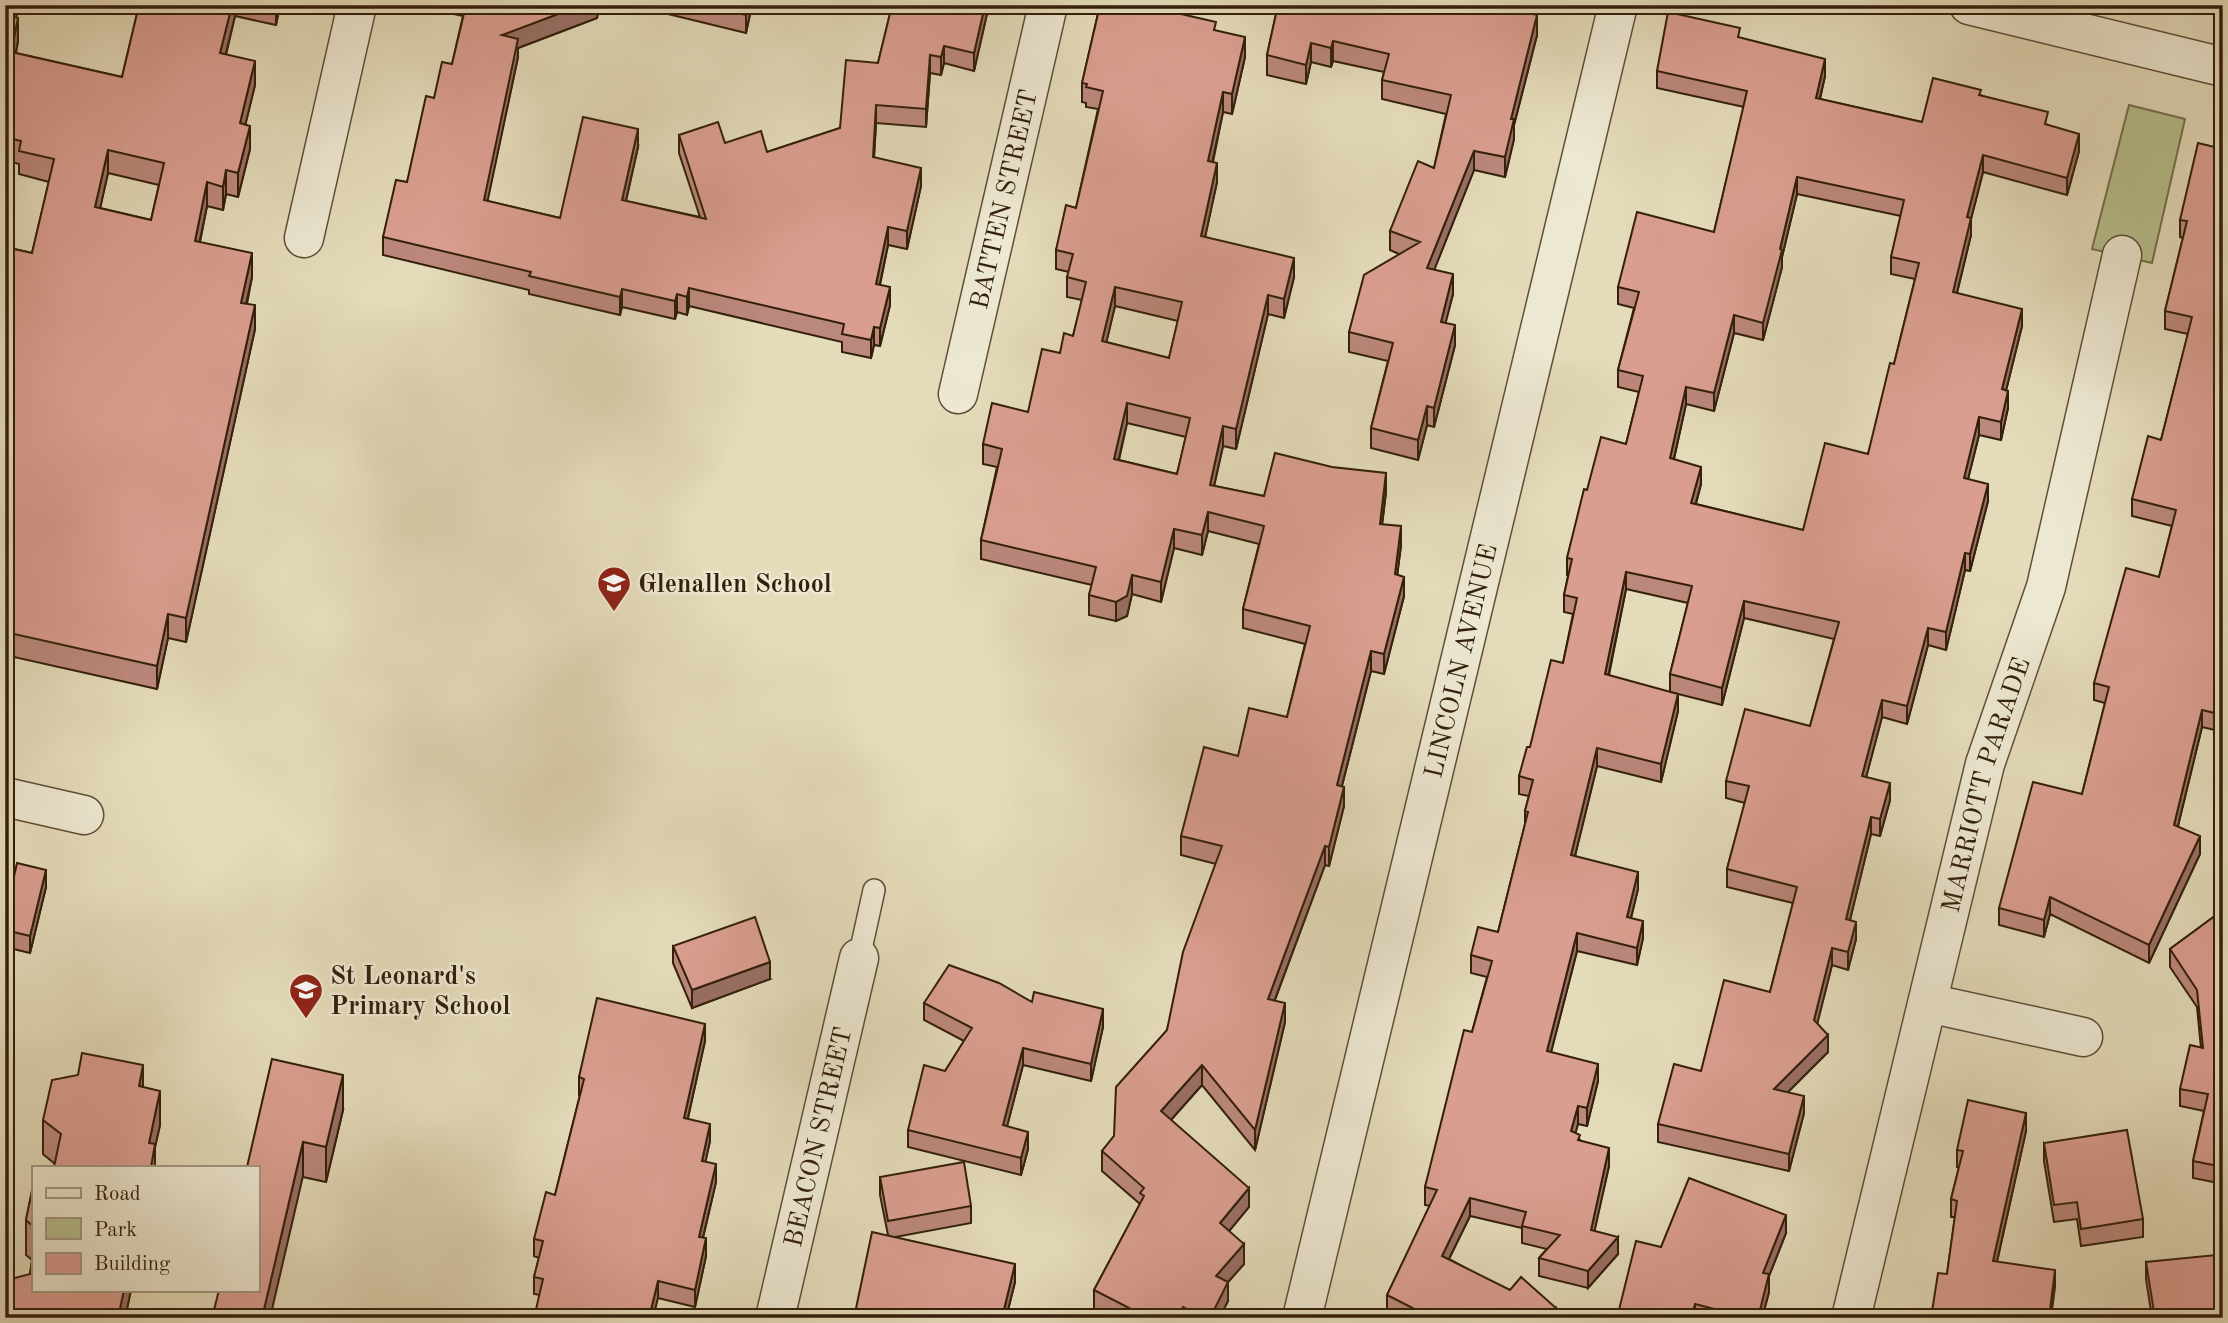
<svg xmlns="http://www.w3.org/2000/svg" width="2228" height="1323" font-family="'Old Standard TT',serif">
<rect width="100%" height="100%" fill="#e4dbba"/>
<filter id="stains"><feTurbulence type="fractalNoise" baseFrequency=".00286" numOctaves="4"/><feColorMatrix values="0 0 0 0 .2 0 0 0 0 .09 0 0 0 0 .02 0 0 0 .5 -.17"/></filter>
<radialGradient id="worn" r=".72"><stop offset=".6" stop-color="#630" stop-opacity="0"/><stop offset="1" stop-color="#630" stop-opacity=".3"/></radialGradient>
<path fill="#b7bf8d" stroke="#756f4c" stroke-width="2" d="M 2129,105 L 2185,119 L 2152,263 L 2092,249 Z"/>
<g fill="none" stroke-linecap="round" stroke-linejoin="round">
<g stroke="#5f4e37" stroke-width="24">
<path id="service" d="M 859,958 L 874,890"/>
</g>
<g stroke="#5f4e37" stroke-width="41">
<g id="minor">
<path d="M 1969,5 L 2223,67"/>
<path d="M 304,238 L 357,5"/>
<path id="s1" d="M 958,394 L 1048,5"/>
<path d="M 5,797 L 84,815"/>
<path d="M 1928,1003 L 2083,1037"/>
<path id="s2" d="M 775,1318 L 859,958"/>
<path id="s3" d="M 1302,1318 L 1618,5"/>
<path id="s4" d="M 1851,1318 L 1985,764 L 2046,587 L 2122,255"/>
</g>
</g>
<use href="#service" stroke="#ede8d2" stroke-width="21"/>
<use href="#minor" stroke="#ede8d2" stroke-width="38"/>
</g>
<path fill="#bb887c" stroke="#331f0b" stroke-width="2" fill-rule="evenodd" d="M 5,5 L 19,5 L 16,17 L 18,41 L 16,53 L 122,77 L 139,5 L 280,5 L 276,25 L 235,16 L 226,55 L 255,85 L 245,125 L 250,149 L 238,197 L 226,194 L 223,210 L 207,206 L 200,242 L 252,277 L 247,304 L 255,329 L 186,642 L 168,638 L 157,689 L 5,655 L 5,247 L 32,253 L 49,182 L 19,174 L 19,164 L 5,160 ZM 108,173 L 159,185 L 151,220 L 100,208 Z
M 449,5 L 599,5 L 597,18 L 518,48 L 518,57 L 487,201 L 560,218 L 638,147 L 626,201 L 700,217 L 679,153 L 679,135 L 725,143 L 767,152 L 840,128 L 878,63 L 892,6 L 890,5 L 989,5 L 974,71 L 944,63 L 941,75 L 930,73 L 926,127 L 876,123 L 874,157 L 921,186 L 907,249 L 888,245 L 880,285 L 890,305 L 880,346 L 874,345 L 871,358 L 842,352 L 842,342 L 689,306 L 687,315 L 677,312 L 675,319 L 622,307 L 620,315 L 529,294 L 529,290 L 383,255 L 383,237 L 407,182 L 434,98 L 452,64 L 463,16 L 449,13 Z
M 631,5 L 752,5 L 746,33 Z
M 1100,5 L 1165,5 L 1164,10 L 1216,31 L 1245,57 L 1232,114 L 1223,112 L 1213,162 L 1217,182 L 1205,237 L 1294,277 L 1284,318 L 1268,314 L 1236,449 L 1223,446 L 1214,486 L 1264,496 L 1386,492 L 1382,524 L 1401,545 L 1397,575 L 1404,596 L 1384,674 L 1371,671 L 1342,786 L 1344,806 L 1329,866 L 1325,865 L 1275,1000 L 1285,1022 L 1255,1150 L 1202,1085 L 1171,1120 L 1249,1207 L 1229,1231 L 1244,1264 L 1228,1282 L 1228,1301 L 1219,1318 L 1110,1318 L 1094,1310 L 1094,1290 L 1140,1204 L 1102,1171 L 1102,1151 L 1114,1136 L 1167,1030 L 1216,864 L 1181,855 L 1181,836 L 1238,756 L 1287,717 L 1305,644 L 1243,628 L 1243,609 L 1259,544 L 1208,531 L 1202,555 L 1174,548 L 1161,602 L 1132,594 L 1127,616 L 1116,621 L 1089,615 L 1089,595 L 1092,585 L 981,559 L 981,540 L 997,467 L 983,464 L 983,444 L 1028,412 L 1060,353 L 1073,336 L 1082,300 L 1067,297 L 1067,277 L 1069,272 L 1056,269 L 1056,250 L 1076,208 L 1098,109 L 1086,107 L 1086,103 L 1082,102 L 1082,83 ZM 1115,306 L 1178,321 L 1169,358 L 1106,342 ZM 1127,423 L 1186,437 L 1177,474 L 1119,460 Z
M 1278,5 L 1526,12 L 1537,35 L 1514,125 L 1514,139 L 1505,177 L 1474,170 L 1434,270 L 1453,294 L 1445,323 L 1455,345 L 1434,427 L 1427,425 L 1418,460 L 1371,448 L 1371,428 L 1388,361 L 1349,352 L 1349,332 L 1399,254 L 1390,250 L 1390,231 L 1434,168 L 1446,114 L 1382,99 L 1382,80 L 1384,72 L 1333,61 L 1331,67 L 1311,62 L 1306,84 L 1267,75 L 1267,55 Z
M 1740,38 L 1825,76 L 1820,99 L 1922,122 L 1981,95 L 2048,125 L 2079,151 L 2067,195 L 1983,172 L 1971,219 L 1971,235 L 1957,293 L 2022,326 L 2006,390 L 2008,408 L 2001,440 L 1979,435 L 1968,479 L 1988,501 L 1970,571 L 1965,570 L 1946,650 L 1928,645 L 1907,724 L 1882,717 L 1866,777 L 1890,800 L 1880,836 L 1871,834 L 1850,920 L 1856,939 L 1848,970 L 1832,965 L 1817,1023 L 1828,1052 L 1788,1092 L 1804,1113 L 1789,1171 L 1658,1142 L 1658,1124 L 1701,1071 L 1770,992 L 1793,903 L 1727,887 L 1727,869 L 1745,803 L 1726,798 L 1726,781 L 1810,726 L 1834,639 L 1744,618 L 1722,705 L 1670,692 L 1670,674 L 1688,603 L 1626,589 L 1609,675 L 1678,711 L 1661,782 L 1597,766 L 1575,856 L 1638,889 L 1631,918 L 1643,938 L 1637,965 L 1577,951 L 1551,1052 L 1598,1081 L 1587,1126 L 1578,1124 L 1575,1133 L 1580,1140 L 1609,1166 L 1594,1231 L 1618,1254 L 1588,1288 L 1539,1276 L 1539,1258 L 1547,1249 L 1522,1243 L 1522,1228 L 1470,1216 L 1449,1259 L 1556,1318 L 1397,1318 L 1387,1312 L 1387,1295 L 1430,1206 L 1425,1205 L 1425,1187 L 1472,1032 L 1487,977 L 1471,973 L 1471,955 L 1498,932 L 1525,824 L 1525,811 L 1529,796 L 1519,794 L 1519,776 L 1563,663 L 1573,614 L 1564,612 L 1564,595 L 1568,576 L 1567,575 L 1567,558 L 1587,490 L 1626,444 L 1639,392 L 1618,387 L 1618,370 L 1634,308 L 1618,304 L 1618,287 L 1714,232 L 1744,107 L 1657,88 L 1657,71 ZM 1797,194 L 1901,216 L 1891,257 L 1891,274 L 1915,279 L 1894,364 L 1868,454 L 1803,530 L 1696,504 L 1701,484 L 1674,459 L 1686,404 L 1714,411 L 1734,333 L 1763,340 L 1782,267 L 1782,257 Z
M 2223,149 L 2223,732 L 2202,727 L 2178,826 L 2200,854 L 2149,963 L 2050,914 L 2044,937 L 1999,925 L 1999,908 L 2082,794 L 2105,703 L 2094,700 L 2094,683 L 2159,577 L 2172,526 L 2132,516 L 2132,499 L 2161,440 L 2188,334 L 2165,329 L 2165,311 L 2183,238 L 2180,237 L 2180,220 Z
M 5,879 L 46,887 L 30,953 L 5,947 Z
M 2223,910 L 2223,1184 L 2193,1178 L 2193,1161 L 2204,1111 L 2180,1106 L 2180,1089 L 2201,1048 L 2197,1007 L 2170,967 L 2170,949 Z
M 673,946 L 770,979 L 692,1008 L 673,963 Z
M 1032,1002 L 1103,1027 L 1091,1081 L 1023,1065 L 1007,1126 L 1028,1149 L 1021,1175 L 908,1147 L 908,1130 L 964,1041 L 924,1020 L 924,1003 Z
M 705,1041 L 688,1118 L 710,1141 L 705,1162 L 716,1182 L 703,1238 L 706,1256 L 695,1307 L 658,1298 L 540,1295 L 534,1294 L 534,1277 L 539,1258 L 534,1256 L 534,1239 L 555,1195 L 580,1095 L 579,1095 L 579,1077 Z
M 143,1087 L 160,1125 L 155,1147 L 155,1167 L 55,1164 L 43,1154 L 43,1120 Z
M 343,1110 L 326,1182 L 257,1167 Z
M 2026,1131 L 1997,1262 L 2055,1287 L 1947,1274 L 1955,1217 L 1951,1217 L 1951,1199 L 1959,1167 L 1957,1167 L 1957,1150 Z
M 2044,1143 L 2143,1219 L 2143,1237 L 2081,1246 L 2077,1219 L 2054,1222 L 2044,1161 Z
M 880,1177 L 971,1206 L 971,1223 L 895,1237 L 1015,1282 L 1006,1318 L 854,1318 L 888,1235 L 880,1195 Z
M 33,1186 L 33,1290 L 131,1290 L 125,1318 L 5,1318 L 30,1274 L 32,1260 L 26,1255 L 26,1220 Z
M 1786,1233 L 1769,1276 L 1769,1292 L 1762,1318 L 1617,1318 L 1661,1247 Z
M 2146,1262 L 2222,1318 L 2152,1318 L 2146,1279 Z"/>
<path fill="#996f65" stroke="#331f0b" stroke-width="2" d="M 14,5 L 19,5 L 11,40 L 11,16 Z
M 232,5 L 235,5 L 235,16 L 220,77 L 220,53 Z
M 276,5 L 280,5 L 276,25 Z
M 582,5 L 599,5 L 597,18 L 518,48 L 518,57 L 484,218 L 484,200 L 502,35 Z
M 748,5 L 752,5 L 746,33 L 746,15 Z
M 985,5 L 989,5 L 974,71 L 974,53 Z
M 1160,5 L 1165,5 L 1159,29 L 1159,9 Z
M 1523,5 L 1528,5 L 1521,31 L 1521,11 Z
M 1537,15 L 1537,35 L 1514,125 L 1514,139 L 1505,177 L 1505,157 L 1511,119 Z
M 18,18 L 18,41 L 11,75 L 11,52 Z
M 1245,37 L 1245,57 L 1232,114 L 1232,94 Z
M 1333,41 L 1333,61 L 1331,67 L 1331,48 Z
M 1311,43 L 1311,62 L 1306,84 L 1306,65 Z
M 944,46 L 944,63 L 941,75 L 941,57 Z
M 930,55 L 930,73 L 926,127 L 926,109 Z
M 1825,59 L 1825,76 L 1816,115 L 1816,98 Z
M 255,61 L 255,85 L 240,147 L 240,123 Z
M 1223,92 L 1223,112 L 1208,181 L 1208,161 Z
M 876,105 L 876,123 L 873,175 L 873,157 Z
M 250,126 L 250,149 L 238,197 L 238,173 Z
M 638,129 L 638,147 L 622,218 L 622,200 Z
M 2079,134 L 2079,151 L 2067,195 L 2067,178 Z
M 108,150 L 108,173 L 95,231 L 95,207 Z
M 1474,151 L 1474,170 L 1427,288 L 1427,268 Z
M 1983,155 L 1983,172 L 1971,219 L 1971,235 L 1953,309 L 1953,292 L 1967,217 Z
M 1217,163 L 1217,182 L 1201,256 L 1201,236 Z
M 921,168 L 921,186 L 907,249 L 907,231 Z
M 226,170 L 226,194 L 223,210 L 223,187 Z
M 1797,177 L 1797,194 L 1782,257 L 1782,267 L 1763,340 L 1763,323 Z
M 207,182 L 207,206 L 195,264 L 195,241 Z
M 888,227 L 888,245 L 876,302 L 876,284 Z
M 252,253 L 252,277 L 241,326 L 241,303 Z
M 1294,258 L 1294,277 L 1284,318 L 1284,299 Z
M 1453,274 L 1453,294 L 1441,341 L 1441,322 Z
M 890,287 L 890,305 L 880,346 L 880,328 Z
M 1115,287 L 1115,306 L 1102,361 L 1102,341 Z
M 689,288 L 689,306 L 687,315 L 687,297 Z
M 622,289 L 622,307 L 620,315 L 620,297 Z
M 677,294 L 677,312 L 675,319 L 675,301 Z
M 1268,295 L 1268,314 L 1236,449 L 1236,429 Z
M 255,305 L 255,329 L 186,642 L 186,618 Z
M 2022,309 L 2022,326 L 2002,407 L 2002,389 Z
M 1734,315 L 1734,333 L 1714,411 L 1714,393 Z
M 1455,325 L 1455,345 L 1434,427 L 1434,408 Z
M 874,327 L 874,345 L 871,358 L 871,340 Z
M 1686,387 L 1686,404 L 1670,476 L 1670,458 Z
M 2008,391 L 2008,408 L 2001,440 L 2001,422 Z
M 1127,403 L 1127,423 L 1114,479 L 1114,459 Z
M 1427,406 L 1427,425 L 1418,460 L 1418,440 Z
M 1979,417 L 1979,435 L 1964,495 L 1964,478 Z
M 1223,426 L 1223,446 L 1210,504 L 1210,485 Z
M 1701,467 L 1701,484 L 1691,520 L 1691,503 Z
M 1386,473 L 1386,492 L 1380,543 L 1380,524 Z
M 1988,484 L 1988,501 L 1970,571 L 1970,554 Z
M 1208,512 L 1208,531 L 1202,555 L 1202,535 Z
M 1401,526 L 1401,545 L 1395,594 L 1395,574 Z
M 1174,529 L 1174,548 L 1161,602 L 1161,582 Z
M 1965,553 L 1965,570 L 1946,650 L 1946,632 Z
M 1626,572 L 1626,589 L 1605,692 L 1605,674 Z
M 1132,575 L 1132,594 L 1127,616 L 1116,621 L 1116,602 Z
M 1404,577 L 1404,596 L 1384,674 L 1384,654 Z
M 1744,601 L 1744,618 L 1722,705 L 1722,688 Z
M 168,614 L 168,638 L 157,689 L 157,666 Z
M 1928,628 L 1928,645 L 1907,724 L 1907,706 Z
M 2223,629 L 2223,646 L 2219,645 Z
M 1371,651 L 1371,671 L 1337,805 L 1337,785 Z
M 1678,694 L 1678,711 L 1661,782 L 1661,764 Z
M 1882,700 L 1882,717 L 1862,793 L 1862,776 Z
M 2202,710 L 2202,727 L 2174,842 L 2174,825 Z
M 1597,748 L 1597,766 L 1571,872 L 1571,855 Z
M 1890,783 L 1890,800 L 1880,836 L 1880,819 Z
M 1344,787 L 1344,806 L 1329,866 L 1329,847 Z
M 1871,817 L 1871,834 L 1846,936 L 1846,919 Z
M 2200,836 L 2200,854 L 2149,963 L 2149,945 Z
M 1325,846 L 1325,865 L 1268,1018 L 1268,999 Z
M 46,870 L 46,887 L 30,953 L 30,936 Z
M 1638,872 L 1638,889 L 1627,934 L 1627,917 Z
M 2050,897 L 2050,914 L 2044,937 L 2044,920 Z
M 1643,921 L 1643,938 L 1637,965 L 1637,948 Z
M 1856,922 L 1856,939 L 1848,970 L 1848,952 Z
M 1577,933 L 1577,951 L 1547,1068 L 1547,1051 Z
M 1832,948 L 1832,965 L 1814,1037 L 1814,1020 Z
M 770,962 L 770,979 L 692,1008 L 692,990 Z
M 1285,1003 L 1285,1022 L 1255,1150 L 1255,1130 Z
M 1103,1009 L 1103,1027 L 1091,1081 L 1091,1064 Z
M 705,1024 L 705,1041 L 684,1135 L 684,1118 Z
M 1828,1035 L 1828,1052 L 1774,1106 L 1774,1089 Z
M 6,1039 L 6,1057 L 5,1061 L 5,1043 Z
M 1023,1048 L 1023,1065 L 1003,1142 L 1003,1125 Z
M 1598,1064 L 1598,1081 L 1587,1126 L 1587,1108 Z
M 143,1065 L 143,1099 L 139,1086 Z
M 1202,1065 L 1202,1085 L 1161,1131 L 1161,1111 Z
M 343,1075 L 343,1110 L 326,1182 L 326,1147 Z
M 160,1091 L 160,1125 L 155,1147 L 155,1167 L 149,1167 L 149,1143 Z
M 1804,1096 L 1804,1113 L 1789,1171 L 1789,1154 Z
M 1578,1106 L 1578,1124 L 1571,1149 L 1571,1131 Z
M 2026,1113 L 2026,1131 L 1993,1279 L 1993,1261 Z
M 710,1124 L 710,1141 L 702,1178 L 702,1161 Z
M 1028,1132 L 1028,1149 L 1021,1175 L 1021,1158 Z
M 303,1142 L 303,1176 L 270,1318 L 262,1318 Z
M 1609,1148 L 1609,1166 L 1591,1247 L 1591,1230 Z
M 716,1164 L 716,1182 L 699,1254 L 699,1237 Z
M 1249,1188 L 1249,1207 L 1220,1242 L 1220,1223 Z
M 1470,1198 L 1470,1216 L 1442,1273 L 1442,1256 Z
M 1786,1215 L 1786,1233 L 1769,1276 L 1769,1292 L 1762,1318 L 1758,1318 L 1763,1273 Z
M 1618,1237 L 1618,1254 L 1588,1288 L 1588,1271 Z
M 706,1238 L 706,1256 L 695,1307 L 695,1290 Z
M 1244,1244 L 1244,1264 L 1228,1282 L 1228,1301 L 1219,1318 L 1210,1318 L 1216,1276 Z
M 1015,1264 L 1015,1282 L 1006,1318 L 1002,1318 Z
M 2055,1270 L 2055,1287 L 2051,1318 L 2049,1318 Z
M 658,1281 L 658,1298 L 653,1318 L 649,1318 Z
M 124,1290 L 131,1290 L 125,1318 L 118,1318 Z
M 1695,1304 L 1695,1318 L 1691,1318 Z
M 1183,1307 L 1183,1318 L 1177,1318 Z
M 1556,1308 L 1556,1318 L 1547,1318 Z"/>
<path fill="#da9e90" stroke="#331f0b" stroke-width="2" fill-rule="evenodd" d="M 5,5 L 14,5 L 11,16 L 18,18 L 11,52 L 122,77 L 139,5 L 232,5 L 220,53 L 255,61 L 240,123 L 250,126 L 238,173 L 226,170 L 223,187 L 207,182 L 195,241 L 252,253 L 241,303 L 255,305 L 186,618 L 168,614 L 157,666 L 5,632 L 5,247 L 32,253 L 54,159 L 19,151 L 21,141 L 5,137 ZM 108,150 L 164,163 L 151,220 L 95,207 Z
M 466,5 L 582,5 L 502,35 L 518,39 L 484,200 L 560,218 L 583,117 L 638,129 L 622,200 L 706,219 L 679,135 L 718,122 L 725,143 L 761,131 L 767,152 L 840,128 L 846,60 L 878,63 L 892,5 L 985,5 L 974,53 L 944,46 L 941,57 L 930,55 L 926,109 L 876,105 L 873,157 L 921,168 L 907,231 L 888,227 L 876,284 L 890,287 L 880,328 L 874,327 L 871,340 L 842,334 L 844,324 L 689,288 L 687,297 L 677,294 L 675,301 L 622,289 L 620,297 L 529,276 L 531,272 L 383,237 L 396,180 L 407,182 L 426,96 L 434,98 L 442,62 L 452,64 Z
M 706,5 L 748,5 L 746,15 Z
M 1100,5 L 1160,5 L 1159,9 L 1216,22 L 1214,30 L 1245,37 L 1232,94 L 1223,92 L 1208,161 L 1217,163 L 1201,236 L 1294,258 L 1284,299 L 1268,295 L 1236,429 L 1223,426 L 1210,485 L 1264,496 L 1275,453 L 1332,467 L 1386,473 L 1380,524 L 1401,526 L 1395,574 L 1404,577 L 1384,654 L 1371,651 L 1337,785 L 1344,787 L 1329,847 L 1325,846 L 1268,999 L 1285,1003 L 1255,1130 L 1202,1065 L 1161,1111 L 1249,1188 L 1220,1223 L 1244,1244 L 1216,1276 L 1228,1282 L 1210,1318 L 1205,1318 L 1183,1307 L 1177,1318 L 1135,1318 L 1137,1312 L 1094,1290 L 1144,1196 L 1140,1193 L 1144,1188 L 1102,1151 L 1114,1136 L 1116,1087 L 1167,1030 L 1183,952 L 1222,846 L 1181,836 L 1204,747 L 1238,756 L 1249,708 L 1287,717 L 1310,626 L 1243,609 L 1264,526 L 1208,512 L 1202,535 L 1174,529 L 1161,582 L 1132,575 L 1127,596 L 1116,602 L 1089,595 L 1096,567 L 981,540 L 1002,449 L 983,444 L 992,403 L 1028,412 L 1042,349 L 1060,353 L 1064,333 L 1073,336 L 1086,282 L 1067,277 L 1073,254 L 1056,250 L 1066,205 L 1076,208 L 1103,91 L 1086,87 L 1087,84 L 1082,83 ZM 1115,287 L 1182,302 L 1169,358 L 1102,341 ZM 1127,403 L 1190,418 L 1177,474 L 1114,459 Z
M 1278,5 L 1523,5 L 1521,11 L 1537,15 L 1511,119 L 1514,119 L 1505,157 L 1474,151 L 1427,268 L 1453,274 L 1441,322 L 1455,325 L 1434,408 L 1427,406 L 1418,440 L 1371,428 L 1393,343 L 1349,332 L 1364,275 L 1420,242 L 1390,231 L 1418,161 L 1434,168 L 1451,95 L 1382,80 L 1389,54 L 1333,41 L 1331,48 L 1311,43 L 1306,65 L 1267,55 Z
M 1668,12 L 1740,28 L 1738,37 L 1825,59 L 1816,98 L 1922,122 L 1933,78 L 1981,90 L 1979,95 L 2048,112 L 2045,124 L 2079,134 L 2067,178 L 1983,155 L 1967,217 L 1971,218 L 1953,292 L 2022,309 L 2002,389 L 2008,391 L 2001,422 L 1979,417 L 1964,478 L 1988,484 L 1970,554 L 1965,553 L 1946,632 L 1928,628 L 1907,706 L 1882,700 L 1862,776 L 1890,783 L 1880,819 L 1871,817 L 1846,919 L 1856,922 L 1848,952 L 1832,948 L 1814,1020 L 1828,1035 L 1774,1089 L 1804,1096 L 1789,1154 L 1658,1124 L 1674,1064 L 1701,1071 L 1724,980 L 1770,992 L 1797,887 L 1727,869 L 1749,786 L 1726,781 L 1745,709 L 1810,726 L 1839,622 L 1744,601 L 1722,688 L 1670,674 L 1692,586 L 1626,572 L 1605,674 L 1678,694 L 1661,764 L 1597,748 L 1571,855 L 1638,872 L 1627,917 L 1643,921 L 1637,948 L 1577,933 L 1547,1051 L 1598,1064 L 1587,1108 L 1578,1106 L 1571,1131 L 1580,1135 L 1578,1140 L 1609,1148 L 1591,1230 L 1618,1237 L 1588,1271 L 1539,1258 L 1560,1235 L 1522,1226 L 1526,1212 L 1470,1198 L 1442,1256 L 1510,1290 L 1521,1277 L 1556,1308 L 1547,1318 L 1432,1318 L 1387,1295 L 1437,1190 L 1425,1187 L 1464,1030 L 1472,1032 L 1492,961 L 1471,955 L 1478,927 L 1498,932 L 1528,812 L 1525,811 L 1533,780 L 1519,776 L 1527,747 L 1530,747 L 1551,660 L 1563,663 L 1577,598 L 1564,595 L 1572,559 L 1567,558 L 1584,489 L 1587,490 L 1601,437 L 1626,444 L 1643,376 L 1618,370 L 1639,292 L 1618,287 L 1637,212 L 1714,232 L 1747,91 L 1657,71 ZM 1797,177 L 1904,200 L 1891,257 L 1919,263 L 1894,364 L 1890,363 L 1868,454 L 1825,443 L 1803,530 L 1691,503 L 1701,467 L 1670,458 L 1686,387 L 1714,393 L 1734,315 L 1763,323 L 1782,250 L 1780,249 Z
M 2198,143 L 2223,149 L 2223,629 L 2219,645 L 2223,646 L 2223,715 L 2202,710 L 2174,825 L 2200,836 L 2149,945 L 2050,897 L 2044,920 L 1999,908 L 2033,782 L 2082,794 L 2109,687 L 2094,683 L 2126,568 L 2159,577 L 2176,510 L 2132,499 L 2148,436 L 2161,440 L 2192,317 L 2165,311 L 2187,221 L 2180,220 Z
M 17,863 L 46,870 L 30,936 L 5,930 L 5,879 L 13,881 Z
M 2223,910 L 2223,1167 L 2193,1161 L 2208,1094 L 2180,1089 L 2190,1045 L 2203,1048 L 2197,990 L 2170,949 Z
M 755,917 L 770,962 L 692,990 L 673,946 Z
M 949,965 L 999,983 L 1032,1002 L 1034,992 L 1103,1009 L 1091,1064 L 1023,1048 L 1003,1125 L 1028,1132 L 1021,1158 L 908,1130 L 924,1065 L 945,1071 L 972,1028 L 924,1003 Z
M 597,998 L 705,1024 L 684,1118 L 710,1124 L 702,1161 L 716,1164 L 699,1237 L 706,1238 L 695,1290 L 658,1281 L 649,1318 L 534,1318 L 543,1279 L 534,1277 L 543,1241 L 534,1239 L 546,1192 L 555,1195 L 584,1079 L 579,1077 Z
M 82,1053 L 143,1065 L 139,1086 L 160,1091 L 149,1143 L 155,1144 L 151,1167 L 54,1167 L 61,1134 L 43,1120 L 52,1080 L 78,1075 Z
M 272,1059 L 343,1075 L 326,1147 L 303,1142 L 262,1318 L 212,1318 L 219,1290 L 257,1290 L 257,1167 L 247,1167 Z
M 1968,1100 L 2026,1113 L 1993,1261 L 2055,1270 L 2049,1318 L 1931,1318 L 1938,1273 L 1947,1274 L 1957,1201 L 1951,1199 L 1963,1151 L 1957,1150 Z
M 2127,1130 L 2143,1219 L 2081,1229 L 2077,1202 L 2054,1205 L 2044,1143 Z
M 964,1162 L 971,1206 L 888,1221 L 880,1177 Z
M 1689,1178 L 1786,1215 L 1763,1273 L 1769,1274 L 1758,1318 L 1749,1318 L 1695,1304 L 1691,1318 L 1617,1318 L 1636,1241 L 1661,1247 Z
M 33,1186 L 33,1226 L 26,1220 Z
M 872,1232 L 1015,1264 L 1002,1318 L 854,1318 Z
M 2216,1255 L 2222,1318 L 2155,1318 L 2146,1262 Z
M 33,1256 L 33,1290 L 124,1290 L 118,1318 L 5,1318 L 5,1306 L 11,1279 L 30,1274 Z"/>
<defs>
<g id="school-pin" transform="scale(1.75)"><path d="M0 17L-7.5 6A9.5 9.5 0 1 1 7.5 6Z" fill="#8f2418" stroke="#ede8d2"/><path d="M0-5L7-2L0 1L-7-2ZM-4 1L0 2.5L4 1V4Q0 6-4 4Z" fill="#fff"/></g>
</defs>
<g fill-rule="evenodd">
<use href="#school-pin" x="614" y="583"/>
<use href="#school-pin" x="306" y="990"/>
</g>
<g text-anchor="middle" stroke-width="5" stroke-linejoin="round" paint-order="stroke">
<g font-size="26" fill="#331f0b" stroke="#ede8d2">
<text dy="9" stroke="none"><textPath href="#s1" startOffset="200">BATTEN STREET</textPath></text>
<text dy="9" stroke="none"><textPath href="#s3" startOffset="676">LINCOLN AVENUE</textPath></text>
<text dy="9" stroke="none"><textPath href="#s4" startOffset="550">MARRIOTT PARADE</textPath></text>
<text dy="9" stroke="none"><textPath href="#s2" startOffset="186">BEACON STREET</textPath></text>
</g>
<g font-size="26" font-weight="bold" fill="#331f0b" stroke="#ede8d2" text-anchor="start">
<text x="638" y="592">Glenallen School</text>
<text x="330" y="984">St Leonard's<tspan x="330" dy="30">Primary School</tspan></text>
</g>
</g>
<rect width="2228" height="1323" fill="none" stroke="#e4dbba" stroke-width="28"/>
<rect x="7" y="7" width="2214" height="1309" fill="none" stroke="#331f0b" stroke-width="3.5"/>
<rect x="14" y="14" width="2200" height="1295" fill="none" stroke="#331f0b" stroke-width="2"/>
<rect x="32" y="1166" width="228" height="126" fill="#ede8d2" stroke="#a39882" stroke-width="2"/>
<rect x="46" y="1188" width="35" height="10" fill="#ede8d2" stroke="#a39882" stroke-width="2"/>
<text x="94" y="1200" font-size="21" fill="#331f0b">Road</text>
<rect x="46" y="1218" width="35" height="21" fill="#b7bf8d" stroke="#a39882" stroke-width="2"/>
<text x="94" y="1236" font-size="21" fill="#331f0b">Park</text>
<rect x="46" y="1253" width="35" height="21" fill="#da9e90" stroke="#a39882" stroke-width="2"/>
<text x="94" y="1270" font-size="21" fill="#331f0b">Building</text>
<rect width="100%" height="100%" filter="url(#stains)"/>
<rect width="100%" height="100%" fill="url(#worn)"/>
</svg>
